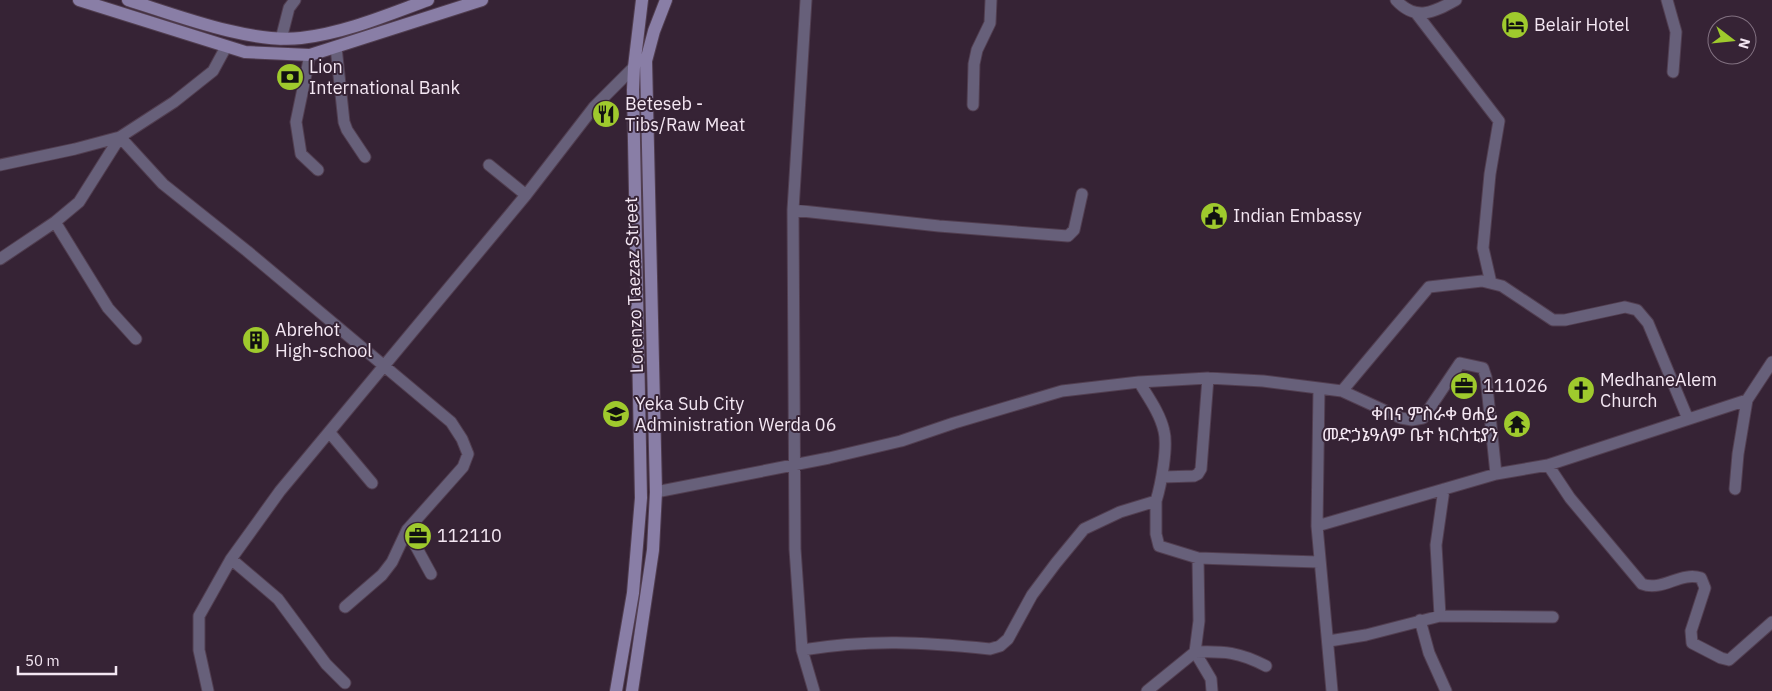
<svg xmlns="http://www.w3.org/2000/svg" width="1772" height="691" font-family="'IBM Plex Sans','Noto Sans Ethiopic',sans-serif">
<rect width="100%" height="100%" fill="#362335"/>
<g fill="none" stroke-linecap="round" stroke-linejoin="round">
<g stroke="#513e50" stroke-width="13">
<path id="minor" d="M 806,0 L 793,210 L 795,549 L 802,650 L 814,691
M 1396,0 C 1416,22 1434,12 1456,0
M 1667,0 L 1676,32 L 1673,72
M 1416,13 L 1499,121 L 1490,174 L 1483,248 L 1491,283
M 281,39 L 289,8 L 295,0
M 336,47 L 344,122 L 347,130 L 365,157
M 310,55 L 296,122 L 301,154 L 318,170
M 973,105 L 974,64 L 977,50 L 990,23 L 991,0
M 0,165 L 75,149 L 120,137 L 163,184 L 247,251 L 451,422 L 462,439 L 468,454 L 463,467 L 407,530 L 392,562 L 382,575 L 345,607
M 489,165 L 526,195
M 793,210 L 939,226 L 1068,236 L 1074,230 L 1082,194
M 55,222 L 108,308 L 136,339
M 0,259 L 55,222 L 79,202 L 120,137 L 174,102 L 213,71 L 226,47
M 1319,389 L 1317,526 L 1332,691
M 1342,391 L 1429,287 L 1482,281 L 1502,286 L 1553,320 L 1565,320 L 1625,307 L 1637,310 L 1648,323 L 1688,419
M 330,433 L 372,483
M 1548,465 L 1570,498 L 1642,584 C 1662,592 1681,571 1701,578 L 1705,588 L 1691,631 L 1692,643 L 1721,658 L 1729,660 L 1772,622
M 1163,477 L 1194,476 L 1198,474 L 1201,469 L 1208,378
M 1735,489 L 1738,454 L 1747,400 L 1772,362
M 656,492 L 829,458 L 901,441 L 954,423 L 1062,391 L 1139,382 L 1208,378 L 1263,381 L 1342,391 L 1401,418 L 1412,420 L 1423,418 L 1460,363 L 1483,368 L 1486,377 L 1496,474
M 1156,501 L 1156,534 L 1159,546 L 1198,558 L 1319,562
M 1317,526 L 1496,474 L 1548,465 L 1747,400
M 407,530 L 431,574
M 231,559 L 278,599 L 326,664 L 345,683
M 1440,616 L 1436,545 L 1444,489
M 1420,620 L 1429,653 L 1446,691
M 1329,641 L 1366,635 L 1440,616 L 1553,617
M 802,650 C 870,639 922,642 990,649 L 1000,646 L 1008,639 L 1032,595 L 1056,563 L 1084,529 L 1120,512 L 1156,501 C 1161,485 1168,447 1164,431 C 1160,413 1148,397 1139,382
M 208,691 L 199,650 L 199,616 L 231,559 L 280,491 L 526,195 L 594,107 L 634,67
M 1147,691 L 1195,652 L 1199,621 L 1198,558
M 1212,691 L 1211,679 L 1195,652 C 1224,651 1239,652 1266,666"/>
</g>
<g stroke="#513e50" stroke-width="14">
<path id="secondary" d="M 79,0 L 245,52 L 310,55 L 482,0
M 128,0 C 176,15 251,44 301,38 C 345,33 387,15 428,0
M 616,691 L 633,593 L 641,498 L 633,90 L 634,67 L 642,0
M 632,691 L 653,550 L 656,492 L 646,61 L 654,31 L 666,0"/>
</g>
<use href="#minor" stroke="#67607a" stroke-width="11"/>
<use href="#secondary" stroke="#897ea6" stroke-width="12"/>
</g>
<defs>
<g id="hotel-disc" transform="scale(1.4375)"><circle r="9.5" fill="#9fca2d" stroke="#362335"/><path d="M-6-4.5h1.5V1H6V5H4.5V3h-9V5H-6ZM-4 0a1.8 1.8 0 1 1 3.6 0ZM.5 0V-2.5h3Q6-2.5 6 0Z" fill="#111"/></g>
<g id="bank-disc" transform="scale(1.4375)"><circle r="9.5" fill="#9fca2d" stroke="#362335"/><path d="M-6-4H6V4H-6ZM0-2.3a2.3 2.3 0 1 0 0 4.6a2.3 2.3 0 1 0 0-4.6Z" fill="#111"/></g>
<g id="restaurant-disc" transform="scale(1.4375)"><circle r="9.5" fill="#9fca2d" stroke="#362335"/><path d="M-5-6h1v4h1v-4h1v4h1v-4h1v5L-1.5 .5V6h-2V.5L-5-1ZM5-6V6H3V1.5H1.5Q1.5-4 5-6Z" fill="#111"/></g>
<g id="civic-disc" transform="scale(1.4375)"><circle r="9.5" fill="#9fca2d" stroke="#362335"/><path d="M-.6-6.5H3V-4.5H.6V-3L4-1V1h2V6H-6V1h2V-1L-.6-3ZM-1.2 2.5V6h2.4V2.5Z" fill="#111"/></g>
<g id="building-disc" transform="scale(1.4375)"><circle r="9.5" fill="#9fca2d" stroke="#362335"/><path d="M-4-6H4V6H1V3H-1V6H-4ZM-2.5-4.3h1.7v1.8h-1.7ZM.8-4.3h1.7v1.8H.8ZM-2.5-1h1.7V.8h-1.7ZM.8-1h1.7V.8H.8Z" fill="#111"/></g>
<g id="office-disc" transform="scale(1.4375)"><circle r="9.5" fill="#9fca2d" stroke="#362335"/><path d="M-6-3h4V-5.5h4V-3h4V5H-6ZM-1-4.5V-3h2v-1.5ZM-6 0V1H6V0Z" fill="#111"/></g>
<g id="church-disc" transform="scale(1.4375)"><circle r="9.5" fill="#9fca2d" stroke="#362335"/><path d="M-1.2-6h2.4v3.5h3.3v2.4h-3.3V6h-2.4V-.1h-3.3v-2.4h3.3Z" fill="#111"/></g>
<g id="school-disc" transform="scale(1.4375)"><circle r="9.5" fill="#9fca2d" stroke="#362335"/><path d="M0-5L7-2L0 1L-7-2ZM-4 1L0 2.5L4 1V4Q0 6-4 4Z" fill="#111"/></g>
<g id="temple-disc" transform="scale(1.4375)"><circle r="9.5" fill="#9fca2d" stroke="#362335"/><path d="M0-6L5-2H3V0L6.5 2.5H4V6H1.5V3h-3V6H-4V2.5H-6.5L-3 0V-2H-5Z" fill="#111"/></g>
</defs>
<g fill-rule="evenodd">
<use href="#hotel-disc" x="1515" y="25"/>
<use href="#bank-disc" x="290" y="77"/>
<use href="#restaurant-disc" x="606" y="114"/>
<use href="#civic-disc" x="1214" y="216"/>
<use href="#building-disc" x="256" y="340"/>
<use href="#office-disc" x="1464" y="386"/>
<use href="#church-disc" x="1581" y="390"/>
<use href="#school-disc" x="616" y="414"/>
<use href="#temple-disc" x="1517" y="424"/>
<use href="#office-disc" x="418" y="536"/>
</g>
<g text-anchor="middle" stroke-width="4" stroke-linejoin="round" paint-order="stroke">
<g font-size="18" fill="#f4e7f3" stroke="#362335" text-anchor="start">
<text x="1534" y="31">Belair Hotel</text>
<text x="309" y="73">Lion<tspan x="309" dy="21">International Bank</tspan></text>
<text x="625" y="110">Beteseb -<tspan x="625" dy="21">Tibs/Raw Meat</tspan></text>
<text x="1233" y="222">Indian Embassy</text>
<text x="275" y="336">Abrehot<tspan x="275" dy="21">High-school</tspan></text>
<text x="1600" y="386">MedhaneAlem<tspan x="1600" dy="21">Church</tspan></text>
<text x="1483" y="392">111026</text>
<text x="635" y="410">Yeka Sub City<tspan x="635" dy="21">Administration Werda 06</tspan></text>
<text x="1498" y="420" text-anchor="end">ቀበና ምስራቀ ፀሐይ<tspan x="1498" dy="21">መድኃኔዓለም ቤተ ክርስቲያን</tspan></text>
<text x="437" y="542">112110</text>
</g>
<g font-size="18" fill="#f4e7f3" stroke="#362335">
<text transform="translate(634 285) rotate(-92)" y="6">Lorenzo Taezaz Street</text>
</g>
</g>
<g transform="translate(1732 40) rotate(106)"><circle r="24" fill="#362335" stroke="#827181"/>
<path d="M0-4L9 19L0 12L-9 19Z" fill="#9fca2d"/>
<text y="-8" font-size="14" font-weight="bold" text-anchor="middle" fill="#f4e7f3">N</text>
</g>
<path d="M18 666v8h98v-8" fill="none" stroke="#f4e7f3" stroke-width="2.5"/>
<text x="25" y="666" font-size="15" fill="#f4e7f3" stroke="#362335" stroke-width="4" paint-order="stroke">50 m</text>
</svg>
